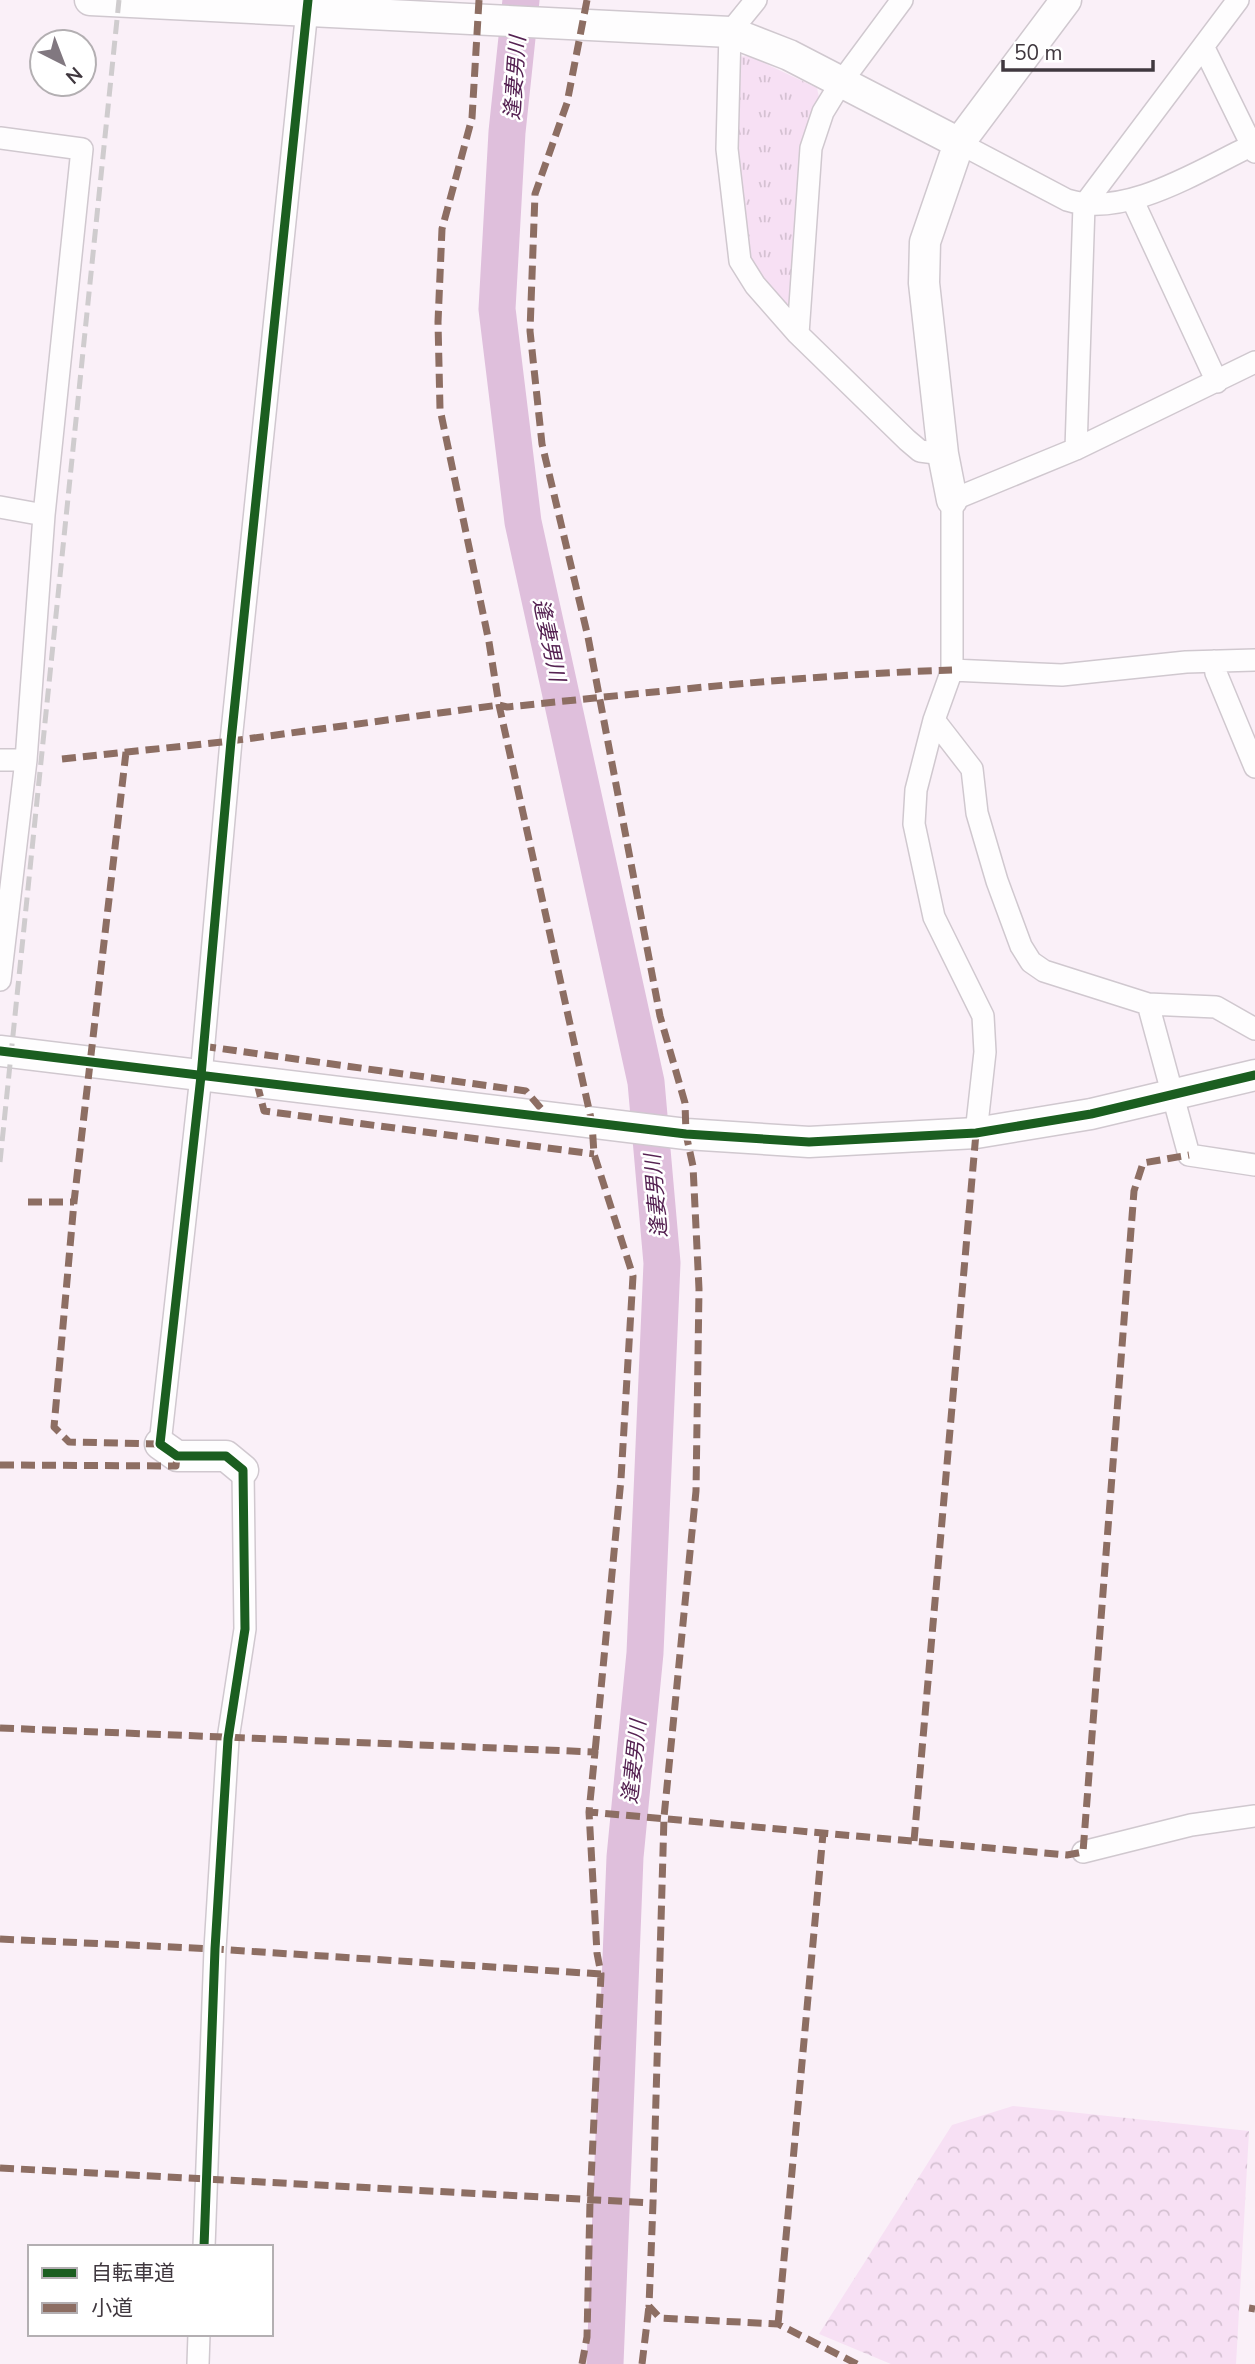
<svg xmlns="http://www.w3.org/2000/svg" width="1255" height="2364" font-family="'Nunito Sans','Noto Sans JP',sans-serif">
<defs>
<pattern id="forest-crowns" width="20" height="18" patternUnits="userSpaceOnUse" patternTransform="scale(1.75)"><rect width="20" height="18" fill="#f7e0f4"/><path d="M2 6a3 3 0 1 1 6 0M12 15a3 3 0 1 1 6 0" fill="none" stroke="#d5c1d2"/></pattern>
<pattern id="park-tufts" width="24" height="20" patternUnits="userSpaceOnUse" patternTransform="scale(1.75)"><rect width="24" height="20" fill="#f7e0f4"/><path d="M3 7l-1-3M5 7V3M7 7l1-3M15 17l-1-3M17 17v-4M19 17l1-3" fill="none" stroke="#d5c1d2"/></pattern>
</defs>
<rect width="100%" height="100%" fill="#faf0f8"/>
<path fill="url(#forest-crowns)" d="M 1013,2106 L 1249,2131 L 1236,2364 L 891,2364 L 819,2334 L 952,2125 Z"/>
<path fill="url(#park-tufts)" d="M 749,56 L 817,88 L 820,102 L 795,310 L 785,309 L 744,259 L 730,150 L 735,57 Z"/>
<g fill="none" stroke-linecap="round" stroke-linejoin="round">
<path stroke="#dfbfdc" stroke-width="37" d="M 521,0 L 507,132 L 497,309 L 523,522 L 646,1082 L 662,1263 L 645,1653 L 625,1857 L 605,2364"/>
<g stroke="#d0c8cf" stroke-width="24">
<path id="street" d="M 756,0 L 730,32 L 727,149 L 740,261 L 755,285 L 798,334 L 907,440 L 920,451 L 943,454
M 1204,48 L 1255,152
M 0,138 L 82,149 L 44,515 L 26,760 L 0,980
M 959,143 L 1067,200 C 1127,219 1201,169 1255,144
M 1133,201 L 1217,382
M 798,334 L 811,148 L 823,112 L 842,81 L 902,0
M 1076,449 L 1084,205 L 1238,0
M 0,507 L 44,515
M 1214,661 L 1216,673 L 1255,767
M 952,670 L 1062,675 L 1186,662 L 1255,660
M 934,720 L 972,769 L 977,813 L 997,881 L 1021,946 L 1031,962 L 1044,971 L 1148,1004 L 1189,1155 L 1255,1165
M 0,760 L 26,760
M 1148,1004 L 1216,1007 L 1255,1029
M 976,1133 L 985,1052 L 983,1016 L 934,917 L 914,824 L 916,790 L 934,720 L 952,670 L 952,500 L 1076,449 L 1255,362
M 160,1444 L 201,1076 L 231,741 L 308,0
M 1083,1852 L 1191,1825 L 1255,1816
M 204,2247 L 215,1949 L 228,1739 L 245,1629 L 243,1470
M 198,2364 L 199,2334"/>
</g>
<g stroke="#d0c8cf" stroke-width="33">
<path id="secondary" d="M 90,0 L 730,32 L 789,55 L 959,143
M 952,500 L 943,454 L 924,283 L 925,242 L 959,143 L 1066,0
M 0,1051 L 686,1134 L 809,1142 L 976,1133 L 1091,1114 L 1255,1075
M 160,1444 L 177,1456 L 226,1456 L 243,1470"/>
</g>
<use href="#street" stroke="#fefdfe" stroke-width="21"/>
<use href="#secondary" stroke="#fefdfe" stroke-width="30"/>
<path stroke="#cfccce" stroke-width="5" stroke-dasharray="14 7" stroke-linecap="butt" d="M 0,1162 L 119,0"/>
<path stroke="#8d6e63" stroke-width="7" stroke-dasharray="14 7" stroke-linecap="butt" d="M 479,0 L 472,118 L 442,229 L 438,322 L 440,409 L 489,642 L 499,705 L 592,1123 L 594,1154 L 633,1276 L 621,1479 L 595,1752
M 587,0 L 567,103 L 535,194 L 530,331 L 542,444 L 588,637 L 660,1016 L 685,1103 L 686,1134 L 693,1166 L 699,1289 L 696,1491 L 664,1817 L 653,2203
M 126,752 L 74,1202 L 54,1427 L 69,1442 L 160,1444
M 62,759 L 231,741 L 499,705 L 507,707 C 655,692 803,675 952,670
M 202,1046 L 526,1091 L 550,1119
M 257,1083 L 264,1111 L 594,1154
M 28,1202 L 74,1202
M 0,1465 L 176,1466 L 177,1456
M 0,1728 L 595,1752 L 589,1812 L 1067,1855 L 1083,1852 L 1134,1191 L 1143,1163 L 1189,1155
M 914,1841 L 976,1133
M 0,1939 L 215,1949 L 601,1974
M 0,2168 L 653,2203 L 649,2306 L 660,2318 L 778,2324 L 857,2364
M 1249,2308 L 1255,2309
M 778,2324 L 823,1834
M 582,2364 L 587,2337 L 590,2201 L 601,1974 L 597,1953 L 589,1812
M 642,2364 L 649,2306"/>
<g stroke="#fff" stroke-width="13">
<path id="cycleway" d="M 0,1051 L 686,1134 L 809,1142 L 976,1133 L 1091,1114 L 1255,1075
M 204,2247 L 215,1949 L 228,1739 L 245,1629 L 243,1470 L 226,1456 L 177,1456 L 160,1444 L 201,1076 L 231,741 L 308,0"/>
</g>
<use href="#cycleway" stroke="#1b5e20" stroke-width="9"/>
</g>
<g text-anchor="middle" stroke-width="5" stroke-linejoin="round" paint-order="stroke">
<g font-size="21" font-style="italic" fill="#552252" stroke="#fff">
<text transform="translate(515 78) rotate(-86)" y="7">逢妻男川</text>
<text transform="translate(549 640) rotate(78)" y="7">逢妻男川</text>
<text transform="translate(656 1196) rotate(-95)" y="7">逢妻男川</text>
<text transform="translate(634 1762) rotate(-84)" y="7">逢妻男川</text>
</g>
</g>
<rect x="28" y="2245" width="245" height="91" fill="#ffffff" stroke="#b3afb2" stroke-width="2"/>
<rect x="42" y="2268" width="35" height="10" fill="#1b5e20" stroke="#b3afb2" stroke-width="2"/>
<text x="91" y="2280" font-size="21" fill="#40383f">自転車道</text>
<rect x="42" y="2303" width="35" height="10" fill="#8d6e63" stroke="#b3afb2" stroke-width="2"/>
<text x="91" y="2315" font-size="21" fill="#40383f">小道</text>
<g transform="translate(63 63) rotate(138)"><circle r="33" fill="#ffffff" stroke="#b3afb2" stroke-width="2"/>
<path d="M0-5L12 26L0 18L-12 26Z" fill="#817880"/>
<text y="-10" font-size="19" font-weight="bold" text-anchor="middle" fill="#40383f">N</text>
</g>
<path d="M1003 60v10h150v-10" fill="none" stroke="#40383f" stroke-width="3.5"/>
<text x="1014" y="60" font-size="21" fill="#40383f" stroke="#ffffff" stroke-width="5" paint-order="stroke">50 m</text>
</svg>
